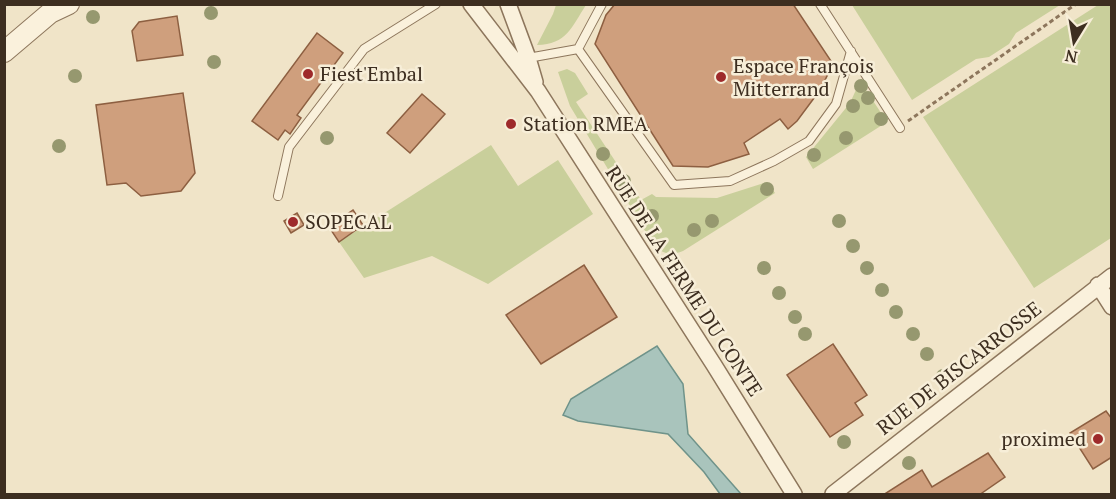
<svg xmlns="http://www.w3.org/2000/svg" width="1116" height="499" font-family="'PT Serif',serif">
<rect width="100%" height="100%" fill="#f0e4c8"/>
<path fill="#c9cf9b" d="M 556,5 L 586,5 C 571,28 567,44 537,45 L 553,14 Z
M 852,5 L 1060,5 L 1016,33 L 1009,44 L 989,57 L 976,59 L 912,100 Z
M 1098,5 L 1111,5 L 1111,238 L 1034,288 L 923,117 Z
M 567,69 L 575,73 L 588,94 L 576,102 L 641,200 L 652,194 L 656,197 L 717,198 L 767,182 L 775,193 L 683,251 C 670,256 662,254 653,244 L 570,106 L 558,72 Z
M 860,81 L 887,122 L 813,169 L 806,157 L 850,103 Z
M 491,145 L 518,186 L 558,160 L 593,214 L 488,284 L 432,256 L 364,278 L 339,242 Z"/>
<path fill="#a9c4bc" stroke="#6f938a" stroke-width="1.5" d="M 657,346 L 683,384 L 688,434 L 741,494 L 720,494 L 704,472 L 668,434 L 578,421 L 563,415 L 571,399 Z"/>
<path fill="#cf9f7d" stroke="#8d5f41" stroke-width="1.5" d="M 615,4 L 793,4 L 833,64 L 820,90 L 797,121 L 788,129 L 780,119 L 744,143 L 749,154 L 708,167 L 673,166 L 595,44 L 606,15 Z
M 177,16 L 183,55 L 137,61 L 132,31 L 139,22 Z
M 317,33 L 343,53 L 297,115 L 301,118 L 290,134 L 285,130 L 278,140 L 252,121 Z
M 183,93 L 195,173 L 181,191 L 141,196 L 126,183 L 107,185 L 96,105 Z
M 422,94 L 445,114 L 410,153 L 387,133 Z
M 353,210 L 363,225 L 339,242 L 329,227 Z
M 297,213 L 304,225 L 291,233 L 284,221 Z
M 584,265 L 617,317 L 541,364 L 506,315 Z
M 833,344 L 867,395 L 855,403 L 863,415 L 830,437 L 787,375 Z
M 1106,411 L 1112,419 L 1112,457 L 1093,469 L 1070,433 Z
M 988,453 L 1005,477 L 979,495 L 883,495 L 922,470 L 932,487 Z"/>
<g fill="none" stroke-linecap="round" stroke-linejoin="round">
<g stroke="#8d765c" stroke-width="10">
<path id="service" d="M 602,4 L 578,49 L 674,185 L 730,181 L 774,161 L 809,141 L 836,104 L 851,51
M 820,4 L 900,128
M 528,58 L 578,49
M 278,196 L 289,147 L 364,49 L 436,4"/>
</g>
<g stroke="#8d765c" stroke-width="18">
<path id="minor" d="M 471,4 L 538,91 L 714,365 L 794,494
M 508,4 L 528,58 L 535,82
M 1098,285 L 1112,307
M 833,494 L 1112,276"/>
</g>
<g stroke="#8d765c" stroke-width="22">
<path id="tertiary" d="M 4,52 L 50,13 L 69,4"/>
</g>
<path stroke="#8d765c" stroke-width="3" stroke-dasharray="4.5 3" stroke-linecap="butt" d="M 908,121 L 1076,4"/>
<use href="#service" stroke="#faf1dc" stroke-width="8"/>
<use href="#minor" stroke="#faf1dc" stroke-width="15"/>
<use href="#tertiary" stroke="#faf1dc" stroke-width="20"/>
</g>
<g fill="#96986f">
<circle cx="211" cy="13" r="7"/>
<circle cx="93" cy="17" r="7"/>
<circle cx="214" cy="62" r="7"/>
<circle cx="75" cy="76" r="7"/>
<circle cx="861" cy="86" r="7"/>
<circle cx="868" cy="98" r="7"/>
<circle cx="853" cy="106" r="7"/>
<circle cx="881" cy="119" r="7"/>
<circle cx="327" cy="138" r="7"/>
<circle cx="846" cy="138" r="7"/>
<circle cx="59" cy="146" r="7"/>
<circle cx="603" cy="154" r="7"/>
<circle cx="814" cy="155" r="7"/>
<circle cx="624" cy="181" r="7"/>
<circle cx="767" cy="189" r="7"/>
<circle cx="652" cy="216" r="7"/>
<circle cx="712" cy="221" r="7"/>
<circle cx="839" cy="221" r="7"/>
<circle cx="694" cy="230" r="7"/>
<circle cx="853" cy="246" r="7"/>
<circle cx="764" cy="268" r="7"/>
<circle cx="867" cy="268" r="7"/>
<circle cx="882" cy="290" r="7"/>
<circle cx="779" cy="293" r="7"/>
<circle cx="896" cy="312" r="7"/>
<circle cx="795" cy="317" r="7"/>
<circle cx="805" cy="334" r="7"/>
<circle cx="913" cy="334" r="7"/>
<circle cx="927" cy="354" r="7"/>
<circle cx="943" cy="376" r="7"/>
<circle cx="844" cy="442" r="7"/>
<circle cx="909" cy="463" r="7"/>
</g>
<g fill="#9e2a2b" stroke="#f7eed8" stroke-width="2">
<circle cx="308" cy="74" r="6"/>
<circle cx="721" cy="77" r="6"/>
<circle cx="511" cy="124" r="6"/>
<circle cx="293" cy="222" r="6"/>
<circle cx="1098" cy="439" r="6"/>
</g>
<g text-anchor="middle" stroke-width="5" stroke-linejoin="round" paint-order="stroke">
<g font-size="20" fill="#3d2e20" stroke="#f7eed8" text-anchor="start">
<text x="733" y="73">Espace François<tspan x="733" dy="23">Mitterrand</tspan></text>
<text x="320" y="81">Fiest'Embal</text>
<text x="523" y="131">Station RMEA</text>
<text x="305" y="229">SOPECAL</text>
<text x="1086" y="446" text-anchor="end">proximed</text>
</g>
<g font-size="20" fill="#3d2e20" stroke="#f7eed8">
<text transform="translate(684 281) rotate(57)" y="7">RUE DE LA FERME DU CONTE</text>
<text transform="translate(959 368) rotate(-38)" y="7">RUE DE BISCARROSSE</text>
</g>
</g>
<rect width="1116" height="499" fill="none" stroke="#3d2e20" stroke-width="12"/>
<g transform="translate(1074 42) rotate(191)" stroke="#f7eed8" stroke-width="4.5" paint-order="stroke">
<path d="M0-4.5L10 22L0 15L-10 22Z" fill="#3d2e20"/>
<text y="-9" font-size="16" font-weight="bold" text-anchor="middle" fill="#3d2e20">N</text>
</g>
</svg>
